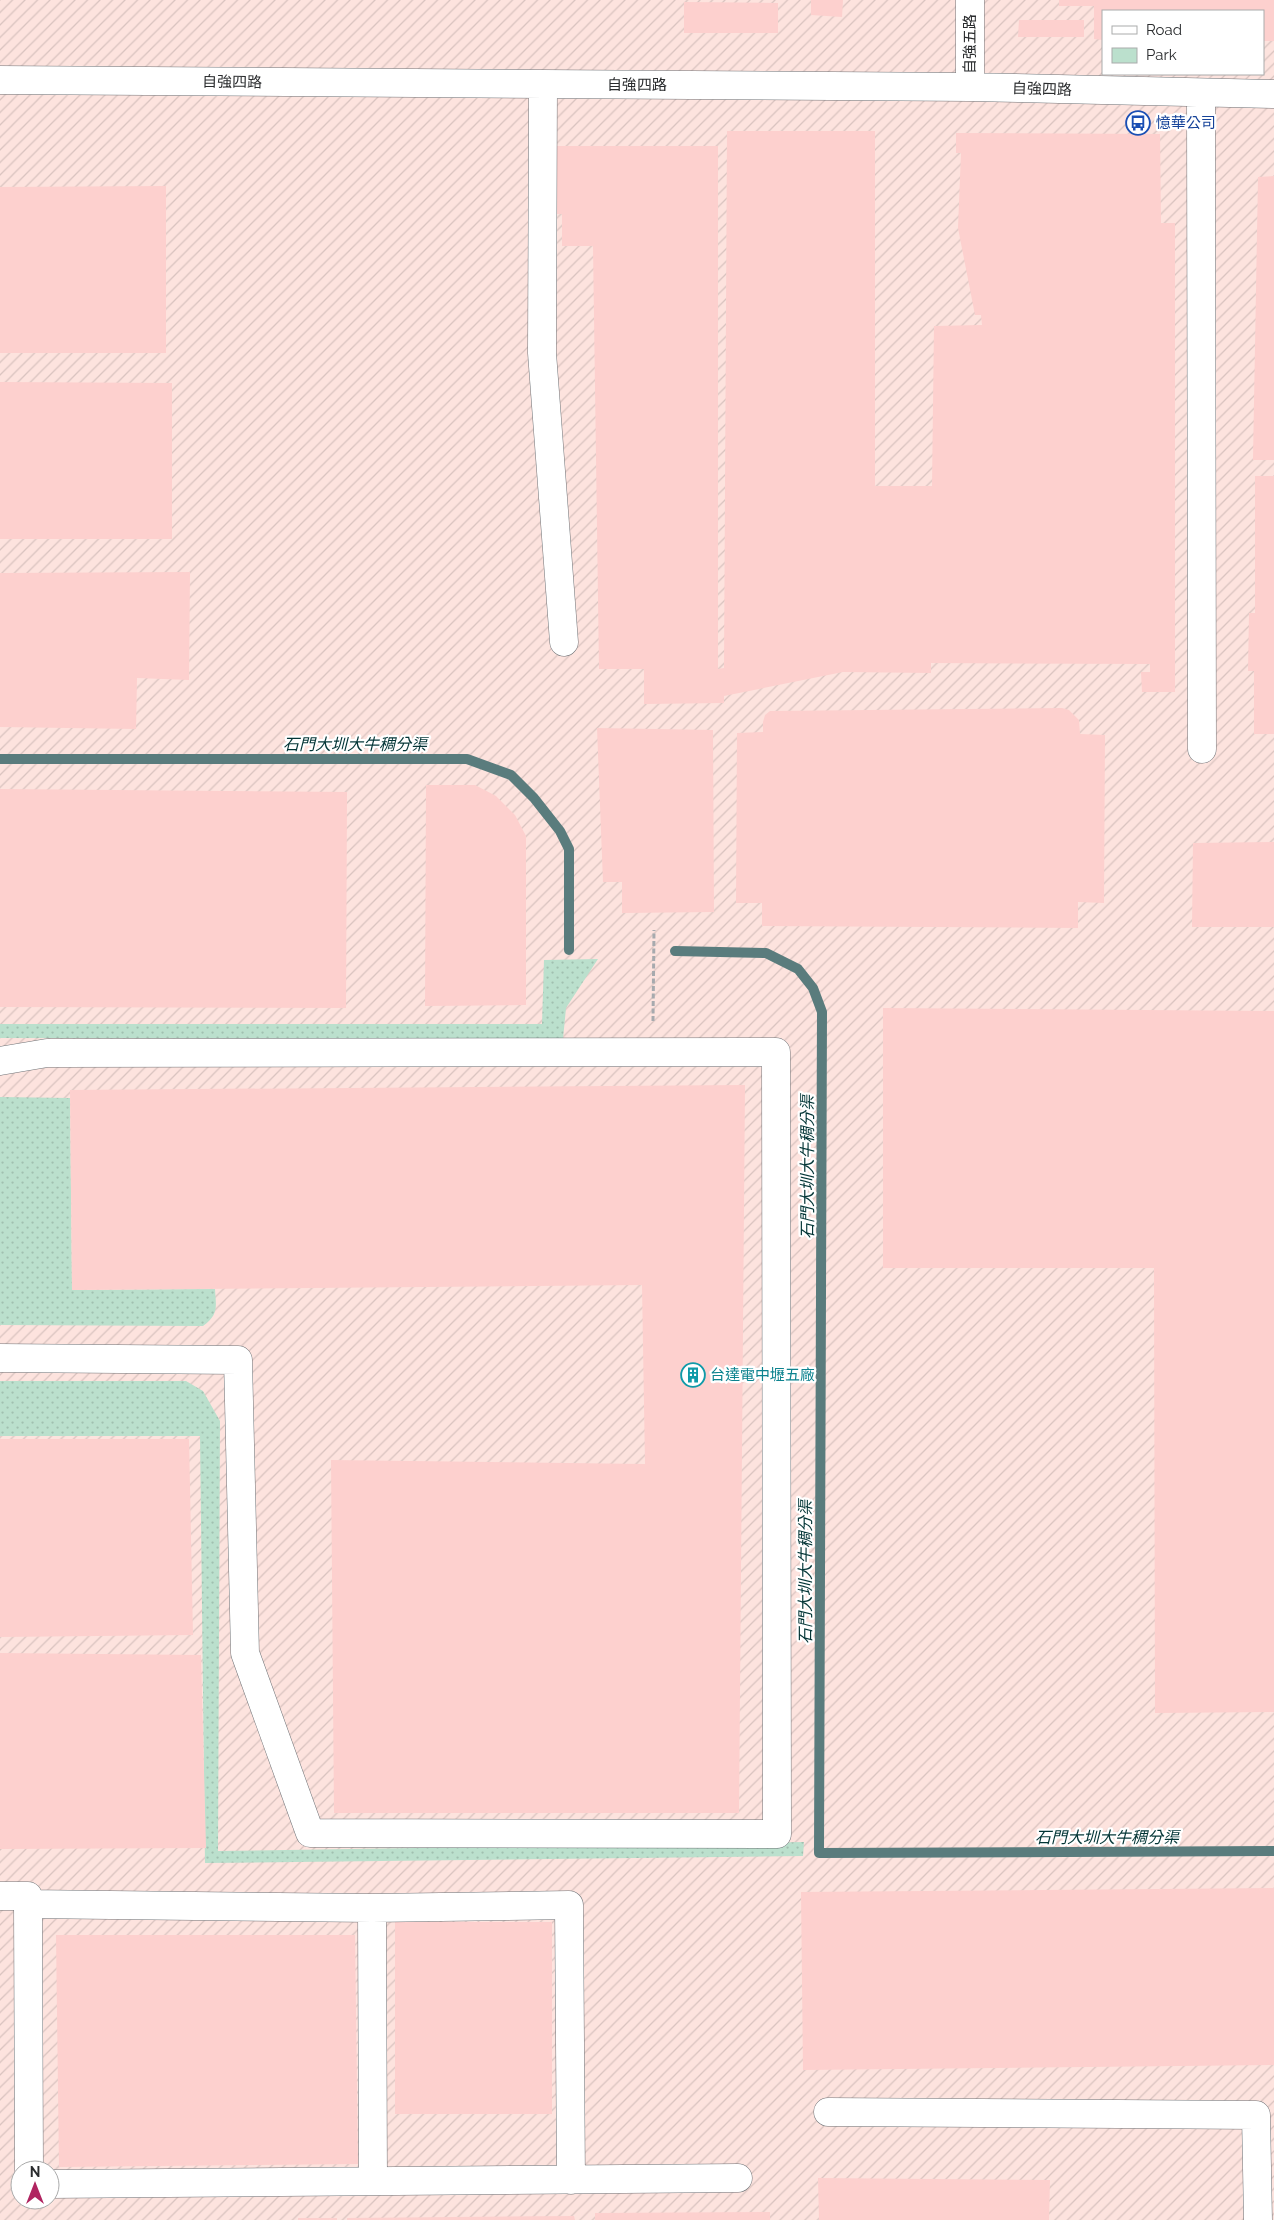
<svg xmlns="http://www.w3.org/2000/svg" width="1274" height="2220" font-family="Raleway,'Noto Sans TC',sans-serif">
<defs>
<pattern id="industrial-furrows" width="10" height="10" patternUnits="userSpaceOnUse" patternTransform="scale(1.25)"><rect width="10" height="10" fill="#fde3de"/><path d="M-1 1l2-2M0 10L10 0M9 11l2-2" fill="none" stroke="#d9c3bf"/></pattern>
<pattern id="green-dots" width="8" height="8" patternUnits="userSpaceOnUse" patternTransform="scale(1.25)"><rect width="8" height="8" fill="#bbe0cd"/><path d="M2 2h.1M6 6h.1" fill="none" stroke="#a1c0b0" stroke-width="1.8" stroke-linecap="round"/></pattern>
</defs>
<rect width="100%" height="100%" fill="#eff4f9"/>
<path fill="url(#industrial-furrows)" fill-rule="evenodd" d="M 0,0 L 1274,0 L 1274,2220 L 0,2220 ZM 1103,11 L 1263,11 L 1263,74 L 1103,74 ZM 20,2170 L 50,2170 L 50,2200 L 20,2200 Z"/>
<path fill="url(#green-dots)" d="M 598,959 L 566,1008 L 563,1039 L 0,1038 L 0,1024 L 542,1024 L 544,960 Z
M 0,1097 L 70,1098 L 72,1290 L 215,1289 C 216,1307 219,1314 203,1326 L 0,1325 Z
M 0,1381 L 186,1381 L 203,1391 L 220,1421 L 218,1851 L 804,1842 L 803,1856 L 205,1863 L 200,1436 L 0,1436 Z"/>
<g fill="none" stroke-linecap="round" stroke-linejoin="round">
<path stroke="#5a7c7d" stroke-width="10" d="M 0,759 L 467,759 L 511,775 L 534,798 L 560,831 L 569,849 L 569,950
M 675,951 L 766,953 L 798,969 L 813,988 L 822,1012 L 819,1853 L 1274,1851"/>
</g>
<path fill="#fdd0ce" d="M 811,0 L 843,0 L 842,17 L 811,15 Z
M 1059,0 L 1274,0 L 1274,41 L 1263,41 L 1263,11 L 1103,11 L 1103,40 L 1094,39 L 1094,6 L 1059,6 Z
M 684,2 L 778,3 L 778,33 L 684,33 Z
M 1019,20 L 1084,20 L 1084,37 L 1018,37 Z
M 727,131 L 875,131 L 875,486 L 932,486 L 934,326 L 982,325 L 981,315 L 975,315 L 958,228 L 961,153 L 956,153 L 956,133 L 1160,134 L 1161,223 L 1175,223 L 1175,692 L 1142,692 L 1141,672 L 1150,672 L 1150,664 L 931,663 L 931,673 L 843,672 L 724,696 L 724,703 L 644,704 L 644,669 L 599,669 L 593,246 L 562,246 L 562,214 L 557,214 L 557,185 L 552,184 L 552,146 L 718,146 L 718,669 L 724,668 Z
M 1274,176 L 1274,460 L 1253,460 L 1258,177 Z
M 166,186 L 166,353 L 0,353 L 0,187 Z
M 0,382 L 172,383 L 172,539 L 0,539 Z
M 1255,476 L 1274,476 L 1274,734 L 1254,734 L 1254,671 L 1248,671 L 1249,613 L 1255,613 Z
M 190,572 L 189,680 L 137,678 L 136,729 L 0,727 L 0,573 Z
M 1062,708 L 1069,710 L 1079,720 L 1080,734 L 1105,735 L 1104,903 L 1078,902 L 1078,928 L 762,926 L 762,903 L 736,903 L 737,733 L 763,732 L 763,722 L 765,715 L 770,711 Z
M 597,728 L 713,730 L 714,912 L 622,913 L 622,882 L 603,882 Z
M 426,785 L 475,785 L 496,796 L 515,815 L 526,836 L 526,1005 L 425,1006 Z
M 0,789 L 347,792 L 346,1008 L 0,1007 Z
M 1274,842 L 1274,927 L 1192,927 L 1193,843 Z
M 883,1008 L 1274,1011 L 1274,1712 L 1155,1713 L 1154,1268 L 883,1268 Z
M 745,1085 L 739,1813 L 334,1813 L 331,1460 L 645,1464 L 642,1285 L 72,1290 L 70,1090 Z
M 0,1439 L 189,1439 L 193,1635 L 0,1637 Z
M 0,1653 L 201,1655 L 206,1848 L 0,1849 Z
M 1274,1888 L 1274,2065 L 803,2070 L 801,1892 Z
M 395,1922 L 552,1922 L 552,2114 L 395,2114 Z
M 56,1935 L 355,1935 L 358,2164 L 59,2167 Z
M 818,2178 L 1050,2180 L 1049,2220 L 819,2220 Z
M 770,2212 L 770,2220 L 595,2220 L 595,2213 Z
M 574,2216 L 575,2220 L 347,2220 L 347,2218 Z
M 298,2218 L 337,2218 L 337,2220 L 298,2220 Z"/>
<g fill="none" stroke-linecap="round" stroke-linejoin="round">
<g stroke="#6f7377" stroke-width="29">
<path id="minor" d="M 0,80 L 970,87 L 1274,94
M 543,85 L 542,353 L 564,642
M 970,87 L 970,0
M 1201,94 L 1202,749
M 0,1061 L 47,1053 L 776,1052 L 777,1834 L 310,1833 L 245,1653 L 238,1360 L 0,1358
M 0,1896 L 28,1896 L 28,1904 L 372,1908 L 569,1905 L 571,2180
M 28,1904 L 29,2170
M 372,1908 L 373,2181
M 828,2112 L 1256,2115 L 1258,2220
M 50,2184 L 738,2178"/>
</g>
<path stroke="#a7aaae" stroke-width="3" stroke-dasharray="5 2.5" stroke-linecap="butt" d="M 653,1021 L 654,930"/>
<use href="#minor" stroke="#fff" stroke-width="28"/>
</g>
<defs>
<g id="bus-ring" transform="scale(1.25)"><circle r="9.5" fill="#fff" stroke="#1a4fb4" stroke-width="1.5"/><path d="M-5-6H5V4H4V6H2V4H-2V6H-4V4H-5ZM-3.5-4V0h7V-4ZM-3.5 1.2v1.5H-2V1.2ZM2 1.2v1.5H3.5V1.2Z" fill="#1a4fb4"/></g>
<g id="building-ring" transform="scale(1.25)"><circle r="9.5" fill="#fff" stroke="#0f9aa8" stroke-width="1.5"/><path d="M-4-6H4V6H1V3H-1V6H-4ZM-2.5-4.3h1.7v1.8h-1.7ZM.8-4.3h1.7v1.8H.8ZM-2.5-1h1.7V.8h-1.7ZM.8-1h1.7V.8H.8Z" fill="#0f9aa8"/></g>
</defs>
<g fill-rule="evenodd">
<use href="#bus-ring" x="1138" y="123"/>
<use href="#building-ring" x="693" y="1375"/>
</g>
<g text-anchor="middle" stroke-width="4.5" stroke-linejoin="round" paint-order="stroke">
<g font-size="15" fill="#2a2c2e" stroke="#fff">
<text transform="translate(970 44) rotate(-90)" y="5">自強五路</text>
<text transform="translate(232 82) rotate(1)" y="5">自強四路</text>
<text x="637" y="90">自強四路</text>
<text transform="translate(1042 89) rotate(2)" y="5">自強四路</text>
</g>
<g font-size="15" fill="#164399" stroke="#fff" text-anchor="start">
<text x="1156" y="128">憶華公司</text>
</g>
<g font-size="15" fill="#0d838f" stroke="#fff" text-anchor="start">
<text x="710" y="1380">台達電中壢五廠</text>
</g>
<g font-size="16" font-style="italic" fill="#023435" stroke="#fff">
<text x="355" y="750">石門大圳大牛稠分渠</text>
<text transform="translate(807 1167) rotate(-90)" y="6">石門大圳大牛稠分渠</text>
<text transform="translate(805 1572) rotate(-90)" y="6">石門大圳大牛稠分渠</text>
<text x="1107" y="1843">石門大圳大牛稠分渠</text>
</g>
</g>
<rect x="1102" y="10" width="162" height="65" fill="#ffffff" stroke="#aaabab"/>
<rect x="1112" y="26" width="25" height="8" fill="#ffffff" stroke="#aaabab"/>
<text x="1146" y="35" font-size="15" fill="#2a2c2e">Road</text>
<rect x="1112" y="48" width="25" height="15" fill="#bbe0cd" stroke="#aaabab"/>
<text x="1146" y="60" font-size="15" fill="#2a2c2e">Park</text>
<g transform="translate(35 2185)"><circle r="24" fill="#ffffff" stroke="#aaabab"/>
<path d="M0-4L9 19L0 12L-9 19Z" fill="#b02460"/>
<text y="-8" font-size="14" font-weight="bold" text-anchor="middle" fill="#2a2c2e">N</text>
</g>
</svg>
